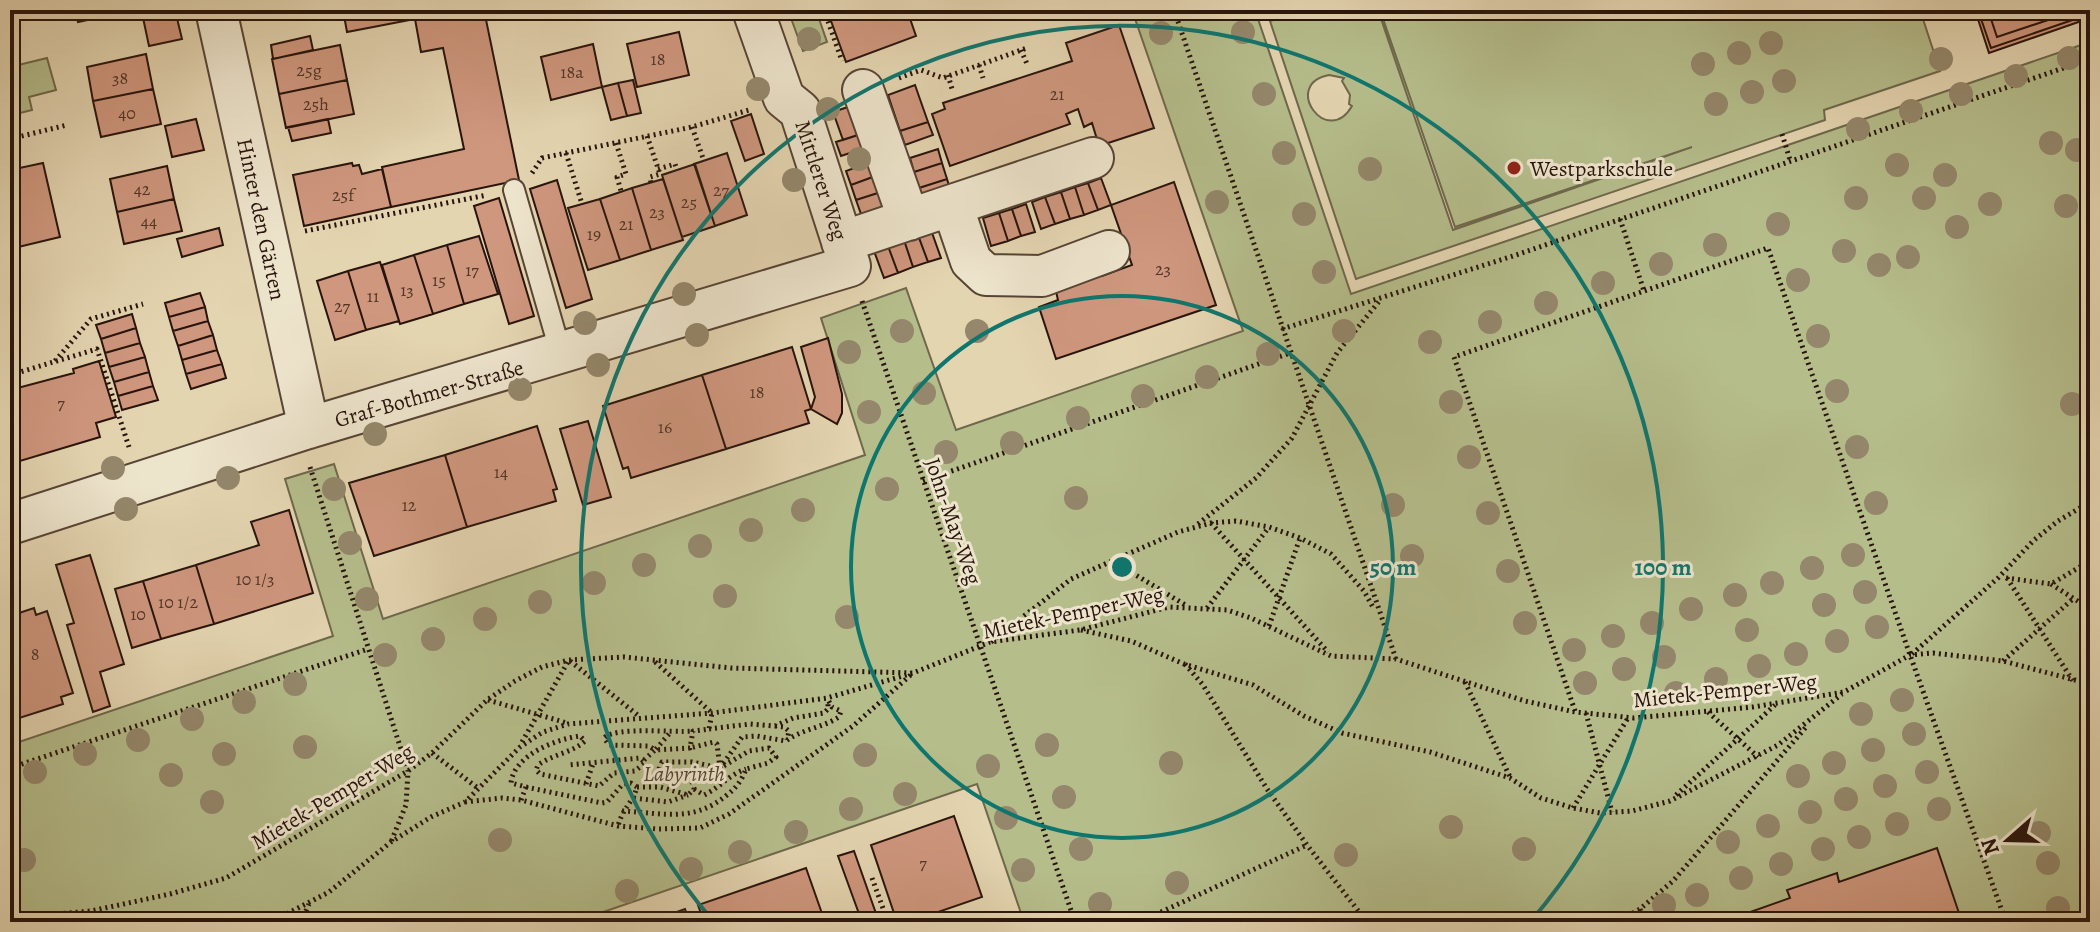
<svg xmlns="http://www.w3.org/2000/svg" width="2100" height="932" font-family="Alegreya,serif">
<rect width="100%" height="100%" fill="#e4d5b1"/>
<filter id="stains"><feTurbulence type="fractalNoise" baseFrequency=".0025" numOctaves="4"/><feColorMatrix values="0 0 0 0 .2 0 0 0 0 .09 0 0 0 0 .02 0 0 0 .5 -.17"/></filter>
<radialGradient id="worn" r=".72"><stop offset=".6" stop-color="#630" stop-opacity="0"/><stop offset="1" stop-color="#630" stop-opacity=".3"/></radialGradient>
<path fill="#b5bd8b" stroke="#6e684c" stroke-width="2" fill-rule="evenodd" d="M 788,10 L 816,10 L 827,42 L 803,51 Z
M 1132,10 L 1255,10 L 1351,294 L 2090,42 L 2090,922 L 1024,922 L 977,784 L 574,922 L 10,922 L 10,745 L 333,636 L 285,479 L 334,464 L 383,619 L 865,455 L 821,318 L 906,288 L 956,430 L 1243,331 Z
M 1284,10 L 1378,10 L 1453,230 L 1692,147 L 1455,227 L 1380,10 L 1920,10 L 1940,71 L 1824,110 L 1825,120 L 1356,279 L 1270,21 L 1285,16 ZM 1329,75 L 1344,78 L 1342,81 L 1350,95 L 1349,104 L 1352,106 C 1327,149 1281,84 1329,75 Z
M 47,58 L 56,90 L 29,97 L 32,110 L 12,115 L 10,67 Z"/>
<path fill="#cf977e" stroke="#28140c" stroke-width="2" d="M 75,10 L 134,10 L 78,22 Z
M 156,10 L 175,10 L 182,39 L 149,46 L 142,13 Z
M 343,10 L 413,10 L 415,19 L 347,32 Z
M 413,10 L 457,10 L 415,19 Z
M 457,10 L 484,10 L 519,180 L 391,207 L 382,167 L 464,149 L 443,48 L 421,52 L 415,19 Z
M 827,10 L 907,10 L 916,36 L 846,62 Z
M 1975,10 L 2090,10 L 2090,18 L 1989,53 Z
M 1978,10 L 1988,10 L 1997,37 L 2078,10 L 2090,10 L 2090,14 L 1991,48 Z
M 1119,25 L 1154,128 L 1099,146 L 1092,123 L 1084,127 L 1078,109 L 1066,114 L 1070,124 L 950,166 L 932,114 L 945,109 L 943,103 L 1072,61 L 1066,43 Z
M 679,32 L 689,75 L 637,87 L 627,44 Z
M 310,36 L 313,50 L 273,59 L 271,45 Z
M 593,44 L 602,87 L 551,100 L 541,57 Z
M 340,45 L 347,80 L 279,94 L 272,59 Z
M 146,54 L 153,89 L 93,101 L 87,67 Z
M 347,80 L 354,114 L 286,128 L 279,94 Z
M 633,80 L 641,113 L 627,116 L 618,83 Z
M 618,83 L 627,116 L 611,120 L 602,87 Z
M 915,85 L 928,122 L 900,131 L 888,95 Z
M 153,89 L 161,124 L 101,137 L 93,101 Z
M 854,105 L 864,133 L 843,140 L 833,112 Z
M 751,114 L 764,154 L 745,161 L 731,121 Z
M 196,119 L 204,150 L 172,157 L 165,126 Z
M 328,119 L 331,133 L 292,141 L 288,127 Z
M 928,122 L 933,135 L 905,145 L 900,131 Z
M 864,133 L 868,147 L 841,156 L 836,142 Z
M 938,149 L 942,163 L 914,172 L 910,158 Z
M 727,153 L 747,215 L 715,226 L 694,164 Z
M 873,161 L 878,175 L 851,185 L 846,171 Z
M 43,163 L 60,237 L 10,249 L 10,170 Z
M 352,163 L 353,166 L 359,165 L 362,174 L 382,169 L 391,207 L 304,226 L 293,175 Z
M 942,163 L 947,179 L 919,188 L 914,172 Z
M 695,164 L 715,226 L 682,237 L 662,175 Z
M 167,166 L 174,199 L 117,212 L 110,179 Z
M 878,175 L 884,191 L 856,200 L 851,185 Z
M 1101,178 L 1111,205 L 1098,210 L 1088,183 Z
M 663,179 L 683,240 L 651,250 L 632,188 Z
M 947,179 L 951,192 L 923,201 L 919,188 Z
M 557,180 L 592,299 L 566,308 L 530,189 Z
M 1174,182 L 1216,305 L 1056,359 L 1039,307 L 1058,300 L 1054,283 L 1098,267 L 1102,276 L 1132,265 L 1111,205 Z
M 1088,183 L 1098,210 L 1084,215 L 1075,187 Z
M 1075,187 L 1084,215 L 1070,219 L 1061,192 Z
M 632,188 L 651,250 L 620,260 L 600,199 Z
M 884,191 L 888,205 L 861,214 L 856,200 Z
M 1061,192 L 1070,219 L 1055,224 L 1045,197 Z
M 1045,197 L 1055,224 L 1041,229 L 1032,202 Z
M 499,198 L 534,316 L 509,324 L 474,206 Z
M 174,199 L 182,231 L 124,244 L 117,212 Z
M 600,199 L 620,260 L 588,270 L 568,208 Z
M 1026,204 L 1035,232 L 1021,236 L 1012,209 Z
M 1012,209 L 1021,236 L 1008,241 L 999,213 Z
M 999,213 L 1008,241 L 991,246 L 983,218 Z
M 219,228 L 223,245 L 182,257 L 177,239 Z
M 931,230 L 941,258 L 928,262 L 918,235 Z
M 918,235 L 928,262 L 913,267 L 904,240 Z
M 479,236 L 498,294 L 464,304 L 447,245 Z
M 904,240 L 913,267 L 898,273 L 888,246 Z
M 447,245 L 464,304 L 433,314 L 414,255 Z
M 888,246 L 898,273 L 884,278 L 874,251 Z
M 414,255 L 433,314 L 400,324 L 382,265 Z
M 380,262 L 399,321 L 366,330 L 348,271 Z
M 348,271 L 366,330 L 335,340 L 317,281 Z
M 200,293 L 205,307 L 169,317 L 165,303 Z
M 205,307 L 208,321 L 173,331 L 169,317 Z
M 132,314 L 136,328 L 101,339 L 96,325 Z
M 208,321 L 213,335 L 178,346 L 173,331 Z
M 136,328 L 140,343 L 105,353 L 101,339 Z
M 213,335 L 217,350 L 182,360 L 178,346 Z
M 828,338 L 842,394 L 842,413 L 837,424 L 811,409 L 815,397 L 801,347 Z
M 140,343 L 145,357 L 109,367 L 105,353 Z
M 792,347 L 811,409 L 805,411 L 809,423 L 726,449 L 702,375 Z
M 217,350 L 222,364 L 186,374 L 182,360 Z
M 145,357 L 149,372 L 114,382 L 109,367 Z
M 99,361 L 116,417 L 96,423 L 100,437 L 10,464 L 10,390 L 74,373 L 73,369 Z
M 222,364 L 226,378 L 191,389 L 186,374 Z
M 149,372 L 153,386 L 118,396 L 114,382 Z
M 702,375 L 726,449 L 631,478 L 628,467 L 623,469 L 603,406 Z
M 153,386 L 158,400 L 122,410 L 118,396 Z
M 588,421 L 611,497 L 583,505 L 560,429 Z
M 537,426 L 557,489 L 553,490 L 556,501 L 467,527 L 445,455 Z
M 445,455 L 467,527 L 374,556 L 349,483 Z
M 289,510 L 313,593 L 214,624 L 196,565 L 259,545 L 251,522 Z
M 90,555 L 124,664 L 100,672 L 110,706 L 93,712 L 67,625 L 74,623 L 56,565 Z
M 196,565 L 214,624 L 161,639 L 143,581 Z
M 143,581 L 161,639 L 132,648 L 115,589 Z
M 34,608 L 36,615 L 47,611 L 73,693 L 61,697 L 63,704 L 10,721 L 10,616 Z
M 954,816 L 982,897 L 909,922 L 897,922 L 871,845 Z
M 1937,848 L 1962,922 L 1722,922 L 1790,898 L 1787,890 L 1837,873 L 1839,882 Z
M 854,851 L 879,922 L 862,922 L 838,856 Z
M 806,868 L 825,922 L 704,922 L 698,905 Z
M 685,909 L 690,922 L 667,922 L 665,916 Z"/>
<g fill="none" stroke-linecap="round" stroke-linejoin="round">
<g stroke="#574435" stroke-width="24">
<path id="lane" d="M 514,190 L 561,354"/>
</g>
<g stroke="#574435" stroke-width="44">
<path id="street" d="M 216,10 L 309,428
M 863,90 L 909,220
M 952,205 L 1093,158
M 842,242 L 952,205 L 971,261 L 986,275 L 1042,276 L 1109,251
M 10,524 L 305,429 L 850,266 L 800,111 L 784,98 L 753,10"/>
</g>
<path stroke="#28140c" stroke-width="5" stroke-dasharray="2 4" stroke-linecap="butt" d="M 824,10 L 842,61
M 1019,10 L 1022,19
M 1174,10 L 1396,659
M 1021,50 L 1027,64
M 979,65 L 983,78
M 948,75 L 952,89
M 899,78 L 921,70 L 943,78 L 1027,48
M 692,127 L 704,161
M 1782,134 L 1790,160
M 647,136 L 660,174 L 650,177 L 651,183
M 10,139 L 67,125
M 616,143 L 626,174 L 617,177 L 621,191
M 566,153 L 582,204
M 658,169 L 675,164 L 677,170
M 532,173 L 542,158 L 692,127 L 749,110
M 1620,219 L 1644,291
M 305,231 L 487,195
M 862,301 L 1075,922
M 1282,329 L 1513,256 L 2090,59
M 55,361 L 91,319 L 143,304
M 10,375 L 97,349 L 129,447
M 310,467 L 408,771 L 406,805 L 391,842
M 923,481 L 1290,353
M 1211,523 L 1328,652
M 1198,524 L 1256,478 L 1292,438 L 1337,353 L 1381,299
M 1111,560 L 1187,606
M 2006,578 L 2051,584 L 2090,561
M 2007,578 L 2073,681
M 2051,584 L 2090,609
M 1207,608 L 1269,527
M 1269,626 L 1300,538
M 1081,630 L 1131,641 L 1184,664 L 1253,685 L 1304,716 L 1342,733 L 1430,752 L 1510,778 L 1541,798 L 1573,808 L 1600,813 L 1632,811 L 1670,801 L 1778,745 L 1842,694
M 991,642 L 1071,579 L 1178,532 L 1211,523 L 1236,521 L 1269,527 L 1300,538 L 1331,554 L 1364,591 L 1374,609
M 1912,654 L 1998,578 L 2033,541 L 2058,521 L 2090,502
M 2003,661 L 2074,598
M 1185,664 L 1203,685 L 1267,789 L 1307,845 L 1367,922
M 1465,682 L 1510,777
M 488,700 L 567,723
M 1575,711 L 1454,357 L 1768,248 L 1910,655 L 2006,922
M 1708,712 L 1758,757
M 1586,713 L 1612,812
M 775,726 L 784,727 L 789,731 L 787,740
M 709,729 L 750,724 L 775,726 L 793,718 L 824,713 L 828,709 L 828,703
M 669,734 L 655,750 L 649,746 L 609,745 L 604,738 C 616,726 673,733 693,731
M 522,742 L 569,660 L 640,717
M 432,753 L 479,789
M 644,760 L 655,750 L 690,748 L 693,731 L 709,729 L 712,713 L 653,660
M 10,768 L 368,649
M 586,784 L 593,764
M 526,787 L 602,803 L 607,802 L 623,784 L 631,783 L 637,787 C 633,803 623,807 618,826
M 637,787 L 660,787 L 688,795 L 694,789 L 692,782 L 684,777 L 660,775 L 658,771 L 662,762 L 692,762 L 720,768 L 742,737 L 757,736 L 786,741 C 802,729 822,728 839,717 L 841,711 L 832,707 L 827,698
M 694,789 L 704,795 C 721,787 728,775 746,769
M 1676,795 L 1775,705
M 634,798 L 668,802 L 688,795
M 521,800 L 526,787 L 511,783 C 514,755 556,739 580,736 L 585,741 C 572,753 553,754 538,765 L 536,770 L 540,774 L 599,786 L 614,773 L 635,771 L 645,763 L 640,758 L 568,765
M 1573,808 L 1628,718
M 622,811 C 663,813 693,823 727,795 C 736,788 742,780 746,769 L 768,763 L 776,757 L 769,748 L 749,751 L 720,768 L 717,744 L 714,742 L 690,748
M 872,878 L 888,922
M 1640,909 L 1644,922
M 10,918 L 91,911 L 170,894 L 226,878 L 408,771 L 432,753 L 487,700 L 515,681 L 542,667 L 569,660 L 624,657 L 731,668 L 913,673 L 990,642 L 1080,630 L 1169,607 L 1227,610 L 1251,618 L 1331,656 L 1396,659 L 1525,701 L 1575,712 L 1634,718 L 1753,707 L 1844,692 L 1910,655 L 1933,653 L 2003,661 L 2090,684
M 271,922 L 329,892 L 391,842 L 431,817 L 465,802 L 520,747 L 543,732 L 568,724 L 712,713 L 827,698 L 913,673 L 853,726 L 729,814 L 700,828 L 658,829 L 618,826 L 521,800 L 502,798 L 465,802
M 301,922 L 309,904
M 1139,922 L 1307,845
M 1617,922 L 1640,909 L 1673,881 L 1807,726"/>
<use href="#lane" stroke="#ede4cc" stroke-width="20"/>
<use href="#street" stroke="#ede4cc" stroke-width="40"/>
</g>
<g fill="#94876b">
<circle cx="1243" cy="32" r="12"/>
<circle cx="1161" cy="33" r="12"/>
<circle cx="809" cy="39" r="12"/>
<circle cx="1771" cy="43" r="12"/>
<circle cx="1739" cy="53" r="12"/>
<circle cx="2069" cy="58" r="12"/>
<circle cx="1941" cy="59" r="12"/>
<circle cx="1703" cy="64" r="12"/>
<circle cx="2016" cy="76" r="12"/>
<circle cx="1784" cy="81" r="12"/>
<circle cx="758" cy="89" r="12"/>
<circle cx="1752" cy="92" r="12"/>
<circle cx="1264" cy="94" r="12"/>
<circle cx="1961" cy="94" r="12"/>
<circle cx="1716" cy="104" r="12"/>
<circle cx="828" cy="109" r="12"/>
<circle cx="1911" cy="111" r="12"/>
<circle cx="1858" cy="129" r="12"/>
<circle cx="2051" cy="143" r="12"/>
<circle cx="2077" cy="150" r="12"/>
<circle cx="1284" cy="153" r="12"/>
<circle cx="859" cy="159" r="12"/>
<circle cx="1897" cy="165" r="12"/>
<circle cx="1370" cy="169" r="12"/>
<circle cx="1945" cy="175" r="12"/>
<circle cx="794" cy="180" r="12"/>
<circle cx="1856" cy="198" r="12"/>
<circle cx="1924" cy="198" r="12"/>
<circle cx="1217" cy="202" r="12"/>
<circle cx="1990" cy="204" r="12"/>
<circle cx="2066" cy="206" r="12"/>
<circle cx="1304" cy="214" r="12"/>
<circle cx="1778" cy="224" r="12"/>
<circle cx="1957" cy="227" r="12"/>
<circle cx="1715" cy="245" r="12"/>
<circle cx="1844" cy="251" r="12"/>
<circle cx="1908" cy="257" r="12"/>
<circle cx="1661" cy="264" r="12"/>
<circle cx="1879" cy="265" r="12"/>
<circle cx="1324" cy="272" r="12"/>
<circle cx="1798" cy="280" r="12"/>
<circle cx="1603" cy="283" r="12"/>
<circle cx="684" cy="294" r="12"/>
<circle cx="1546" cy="303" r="12"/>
<circle cx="1490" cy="322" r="12"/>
<circle cx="585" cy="323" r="12"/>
<circle cx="902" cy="331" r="12"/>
<circle cx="977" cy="331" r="12"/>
<circle cx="1344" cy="331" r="12"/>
<circle cx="697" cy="335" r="12"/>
<circle cx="1818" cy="336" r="12"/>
<circle cx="1430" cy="342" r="12"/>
<circle cx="849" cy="352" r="12"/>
<circle cx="1268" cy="354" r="12"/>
<circle cx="598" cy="365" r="12"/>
<circle cx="1207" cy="377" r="12"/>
<circle cx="520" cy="389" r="12"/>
<circle cx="1837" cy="391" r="12"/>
<circle cx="924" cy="393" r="12"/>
<circle cx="1143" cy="396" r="12"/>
<circle cx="1451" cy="402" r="12"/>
<circle cx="2072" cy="404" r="12"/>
<circle cx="869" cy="412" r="12"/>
<circle cx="1078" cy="418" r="12"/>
<circle cx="375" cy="434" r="12"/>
<circle cx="1012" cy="443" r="12"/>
<circle cx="1857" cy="447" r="12"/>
<circle cx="946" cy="452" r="12"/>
<circle cx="1469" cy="457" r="12"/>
<circle cx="113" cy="468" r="12"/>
<circle cx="228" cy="478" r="12"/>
<circle cx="334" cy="489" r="12"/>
<circle cx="887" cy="489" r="12"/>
<circle cx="1076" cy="498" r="12"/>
<circle cx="1876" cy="503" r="12"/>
<circle cx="1393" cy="505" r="12"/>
<circle cx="126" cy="509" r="12"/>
<circle cx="803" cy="510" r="12"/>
<circle cx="1488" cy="513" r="12"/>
<circle cx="751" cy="530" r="12"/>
<circle cx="350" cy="543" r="12"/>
<circle cx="700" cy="546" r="12"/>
<circle cx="1853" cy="555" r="12"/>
<circle cx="1412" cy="556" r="12"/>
<circle cx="644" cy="565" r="12"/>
<circle cx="1812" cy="568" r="12"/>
<circle cx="1508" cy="571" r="12"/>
<circle cx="594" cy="583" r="12"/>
<circle cx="1772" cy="583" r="12"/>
<circle cx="1865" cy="592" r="12"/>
<circle cx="1735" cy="595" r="12"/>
<circle cx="725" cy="596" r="12"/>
<circle cx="367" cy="599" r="12"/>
<circle cx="540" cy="602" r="12"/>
<circle cx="1824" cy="605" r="12"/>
<circle cx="1691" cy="609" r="12"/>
<circle cx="847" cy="617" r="12"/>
<circle cx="485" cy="619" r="12"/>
<circle cx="1525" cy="623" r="12"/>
<circle cx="1652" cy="623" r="12"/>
<circle cx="1877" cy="627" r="12"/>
<circle cx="1747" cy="630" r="12"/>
<circle cx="1613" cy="636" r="12"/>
<circle cx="433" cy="639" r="12"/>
<circle cx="1837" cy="641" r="12"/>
<circle cx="1574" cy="650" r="12"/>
<circle cx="1796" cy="654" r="12"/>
<circle cx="385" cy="655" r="12"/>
<circle cx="1664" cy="657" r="12"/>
<circle cx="1759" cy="666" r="12"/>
<circle cx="1624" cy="669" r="12"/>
<circle cx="1716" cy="679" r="12"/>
<circle cx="1585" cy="683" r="12"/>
<circle cx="295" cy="684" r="12"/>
<circle cx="1676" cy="693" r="12"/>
<circle cx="1902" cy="700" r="12"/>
<circle cx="244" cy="702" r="12"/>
<circle cx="1861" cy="714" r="12"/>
<circle cx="192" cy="719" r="12"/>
<circle cx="1914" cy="734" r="12"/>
<circle cx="138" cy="740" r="12"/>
<circle cx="1047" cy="745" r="12"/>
<circle cx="305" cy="747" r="12"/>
<circle cx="1873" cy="750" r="12"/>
<circle cx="85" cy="754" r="12"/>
<circle cx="224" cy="754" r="12"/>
<circle cx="865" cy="755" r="12"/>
<circle cx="1171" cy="763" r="12"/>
<circle cx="1834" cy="763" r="12"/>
<circle cx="988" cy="766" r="12"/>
<circle cx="35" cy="772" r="12"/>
<circle cx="1927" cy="772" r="12"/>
<circle cx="171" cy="775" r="12"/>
<circle cx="1798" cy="776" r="12"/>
<circle cx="1885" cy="786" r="12"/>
<circle cx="905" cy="794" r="12"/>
<circle cx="1064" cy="797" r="12"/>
<circle cx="1846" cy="799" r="12"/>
<circle cx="212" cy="802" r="12"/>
<circle cx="851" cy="809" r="12"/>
<circle cx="1939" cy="809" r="12"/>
<circle cx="1810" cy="812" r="12"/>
<circle cx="1006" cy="818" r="12"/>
<circle cx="1897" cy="824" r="12"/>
<circle cx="1768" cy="826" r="12"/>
<circle cx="1451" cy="827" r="12"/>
<circle cx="796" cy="832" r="12"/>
<circle cx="2039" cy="833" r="12"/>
<circle cx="1859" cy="837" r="12"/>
<circle cx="500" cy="840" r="12"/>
<circle cx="1728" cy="842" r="12"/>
<circle cx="1081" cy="849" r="12"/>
<circle cx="1524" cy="849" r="12"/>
<circle cx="1823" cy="849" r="12"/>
<circle cx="740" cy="852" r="12"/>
<circle cx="1346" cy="855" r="12"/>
<circle cx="24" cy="860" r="12"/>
<circle cx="2048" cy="863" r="12"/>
<circle cx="1781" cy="864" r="12"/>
<circle cx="691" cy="869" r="12"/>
<circle cx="1023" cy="870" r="12"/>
<circle cx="1741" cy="878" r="12"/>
<circle cx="1177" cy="883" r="12"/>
<circle cx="627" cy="891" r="12"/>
<circle cx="1697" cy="895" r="12"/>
<circle cx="1100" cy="904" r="12"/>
<circle cx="1664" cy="905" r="12"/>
<circle cx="2058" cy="908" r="12"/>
</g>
<g fill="none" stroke="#0f766e" stroke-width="4">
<circle cx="1122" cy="567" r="271"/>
<path d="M714 922A541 541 0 1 1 1530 922"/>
</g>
<circle fill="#8f2418" stroke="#ede4cc" stroke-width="3" cx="1514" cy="168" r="8"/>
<g text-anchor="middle" stroke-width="6" stroke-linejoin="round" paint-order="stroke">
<g font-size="18" fill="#523528">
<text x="658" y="65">18</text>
<text x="309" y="76">25g</text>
<text x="572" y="78">18a</text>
<text x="120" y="84">38</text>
<text x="1057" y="100">21</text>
<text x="316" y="110">25h</text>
<text x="127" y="119">40</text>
<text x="142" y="195">42</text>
<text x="721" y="196">27</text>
<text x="343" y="201">25f</text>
<text x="689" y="208">25</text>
<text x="657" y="218">23</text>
<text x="149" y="227">44</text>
<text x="626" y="230">21</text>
<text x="594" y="240">19</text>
<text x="1163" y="275">23</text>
<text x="472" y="276">17</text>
<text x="439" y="286">15</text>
<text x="407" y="296">13</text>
<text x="373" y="302">11</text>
<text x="342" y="312">27</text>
<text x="757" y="398">18</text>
<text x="61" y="409">7</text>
<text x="665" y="433">16</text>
<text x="501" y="478">14</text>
<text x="409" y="511">12</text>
<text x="255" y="585">10 1/3</text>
<text x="178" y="608">10 1/2</text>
<text x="138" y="620">10</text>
<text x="35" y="660">8</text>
<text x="923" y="869">7</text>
</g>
<g font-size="22" fill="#28140c" stroke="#ede4cc" text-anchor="start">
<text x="1530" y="176">Westparkschule</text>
</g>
<g font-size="22" fill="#28140c" stroke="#ede4cc">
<text transform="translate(822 180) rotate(72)" y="8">Mittlerer Weg</text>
<text transform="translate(262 219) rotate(78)" y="8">Hinter den Gärten</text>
<text transform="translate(429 393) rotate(-16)" y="8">Graf-Bothmer-Straße</text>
<text transform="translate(954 521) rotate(71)" y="8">John-May-Weg</text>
<text transform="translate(1073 612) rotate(-12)" y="8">Mietek-Pemper-Weg</text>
<text transform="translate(1725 690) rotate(-6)" y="8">Mietek-Pemper-Weg</text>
<text transform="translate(332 796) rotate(-31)" y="8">Mietek-Pemper-Weg</text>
</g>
<g font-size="22" font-style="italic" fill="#524732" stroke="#ede4cc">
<text x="684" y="781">Labyrinth</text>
</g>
</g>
<circle cx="1122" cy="567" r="12" fill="#0f766e" stroke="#ede4cc" stroke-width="4"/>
<g font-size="24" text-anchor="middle" font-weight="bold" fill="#0f766e" stroke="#ede4cc" stroke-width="6" stroke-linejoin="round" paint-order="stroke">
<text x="1393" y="575">50 m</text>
<text x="1663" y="575">100 m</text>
</g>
<rect width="2100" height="932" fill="none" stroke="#e4d5b1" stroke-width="40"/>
<rect x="12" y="12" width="2076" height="908" fill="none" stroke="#28140c" stroke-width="4"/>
<rect x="20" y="20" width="2060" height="892" fill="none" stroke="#28140c" stroke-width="2"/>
<g transform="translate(2008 840) rotate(250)" stroke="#ede4cc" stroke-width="6" paint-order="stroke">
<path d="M0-6L14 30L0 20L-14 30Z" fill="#28140c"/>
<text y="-12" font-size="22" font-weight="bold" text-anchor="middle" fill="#28140c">N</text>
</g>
<rect width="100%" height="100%" filter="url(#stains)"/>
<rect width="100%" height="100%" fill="url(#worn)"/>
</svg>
